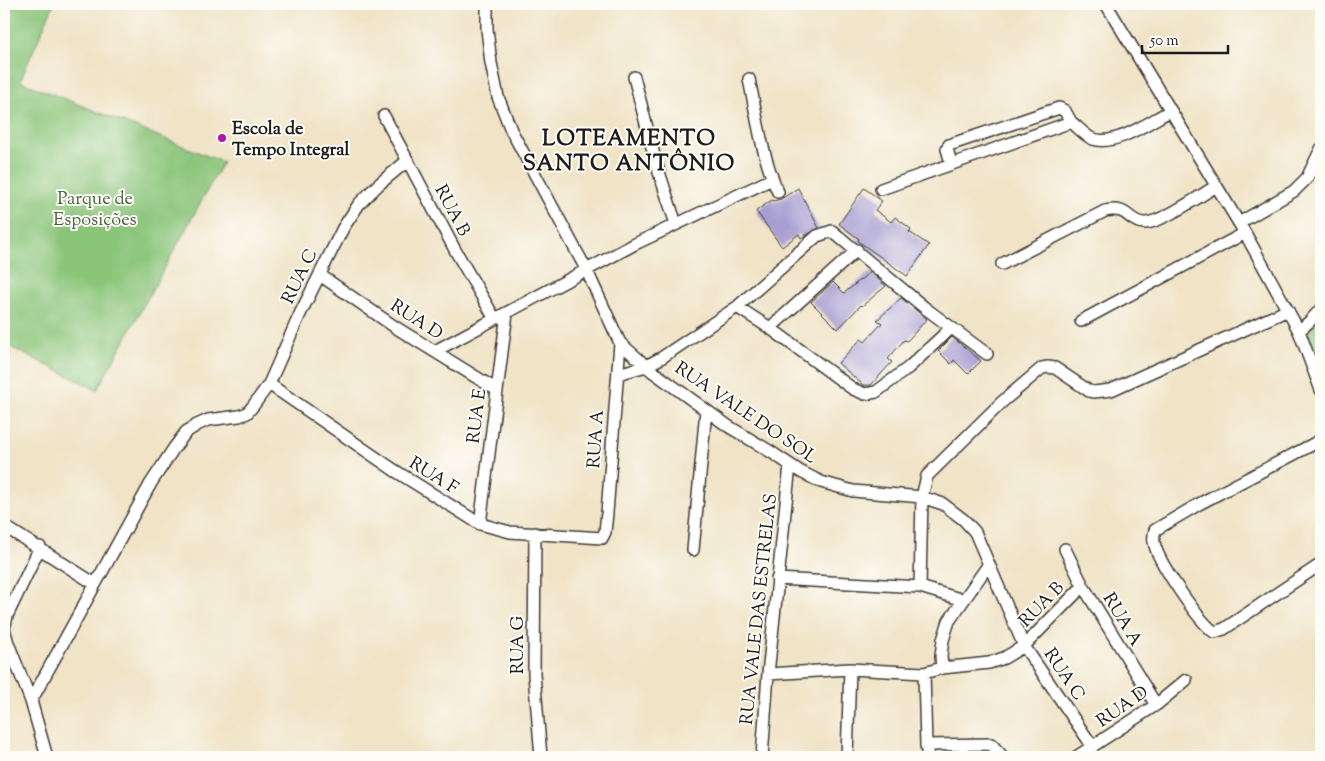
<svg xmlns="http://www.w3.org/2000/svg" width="1325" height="761" font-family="'Sorts Mill Goudy',serif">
<rect width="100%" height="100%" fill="#fdfcf7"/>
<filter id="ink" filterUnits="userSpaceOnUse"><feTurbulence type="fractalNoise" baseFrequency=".02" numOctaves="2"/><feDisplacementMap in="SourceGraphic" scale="10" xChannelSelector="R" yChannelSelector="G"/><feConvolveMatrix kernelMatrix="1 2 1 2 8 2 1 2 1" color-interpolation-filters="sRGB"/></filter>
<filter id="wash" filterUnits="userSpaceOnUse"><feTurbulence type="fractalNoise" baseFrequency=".0096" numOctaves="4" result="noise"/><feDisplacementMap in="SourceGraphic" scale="20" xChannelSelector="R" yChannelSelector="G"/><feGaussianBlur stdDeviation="1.12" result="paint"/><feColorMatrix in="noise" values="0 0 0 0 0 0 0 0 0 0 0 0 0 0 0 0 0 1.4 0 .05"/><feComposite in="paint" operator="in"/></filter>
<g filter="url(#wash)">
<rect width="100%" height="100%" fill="#f0e3c6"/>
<path fill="#8bc57a" stroke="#54704b" d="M 4,4 L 54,4 L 20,81 L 223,162 L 97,390 L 4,344 Z
M 1321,311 L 1321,360 L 1308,335 Z"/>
<g id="blocks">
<path fill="#a79fd2" d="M 798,188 L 819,228 L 801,238 L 799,234 L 782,247 L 756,211 L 772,200 L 773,201 L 781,199 Z
M 864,188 L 882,201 L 875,210 L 891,222 L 895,217 L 911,229 L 909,232 L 929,245 L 907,276 L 858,241 L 859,239 L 839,224 Z
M 870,272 L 886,286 L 862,306 L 861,305 L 838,329 L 811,302 L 833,282 L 844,293 Z
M 901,298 L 927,319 L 907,341 L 904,340 L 888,359 L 892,362 L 871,385 L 863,385 L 838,363 L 861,339 L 865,342 L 882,323 L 877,320 Z
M 952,337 L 981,361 L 968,374 L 954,360 L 951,364 L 938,351 Z"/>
</g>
</g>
<g filter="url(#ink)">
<use href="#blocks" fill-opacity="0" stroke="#3c3a36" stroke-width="1"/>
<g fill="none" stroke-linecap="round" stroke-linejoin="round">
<g stroke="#3c3a36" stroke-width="14">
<path id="minor" d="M 487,4 L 487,29 L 491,63 L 498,97 L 511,130 L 586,269 L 620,343 L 652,371 L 728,426 L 771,452 L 801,472 L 821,482 L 853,491 L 922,497 L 943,504 L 964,520 L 975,532 L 1024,646 L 1093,747
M 1106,4 L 1245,233 L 1299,331 L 1321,390
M 634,77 L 656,163 L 676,224
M 749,79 C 757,117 762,157 778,192
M 384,116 L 455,250 L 495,319
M 951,163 L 947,149 L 949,145 L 1059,108 L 1065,111 L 1071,122
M 881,189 L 1071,122 C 1078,127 1085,136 1093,139 C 1115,147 1151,121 1170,111
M 1239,223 L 1294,191 L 1307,178 L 1321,149
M 1002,264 L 1105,211 C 1130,206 1127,222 1144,223 C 1159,224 1202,195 1216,186
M 320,275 L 395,327 L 497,390
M 737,307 L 770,328 L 853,389 L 865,394 L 876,392 L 908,368 L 949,330 L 950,327
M 1081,321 L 1245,233
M 770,328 L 857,250
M 1299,331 L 1310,321 L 1321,309
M 435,351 L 635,244 L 772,179
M 618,374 L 646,366 L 661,358 L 737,307 L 817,236 L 832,231 L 925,308 L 987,354
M 269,384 L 394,470 L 480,524 L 510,532 L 602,538 L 605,532 L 607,513 L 620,343
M 1321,440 L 1199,504 L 1155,530 C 1154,534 1153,537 1154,542 C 1157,561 1198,620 1214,632 L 1224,629 L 1321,564
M 480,524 L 507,313
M 4,526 L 95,584
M 535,533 L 534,674 L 541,757
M 40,547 L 7,616 L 4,629 L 8,643 L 31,701 L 47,757
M 1065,549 L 1083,586 L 1156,705
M 693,550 L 706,410
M 777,579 L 920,587 L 963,600
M 920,587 L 922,497 L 927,476 L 1002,402 L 1042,368 L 1048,367 L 1055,368 L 1089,391 L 1094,392 L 1111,390 L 1288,310
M 942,668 L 941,656 L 943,640 L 949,621 L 989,564
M 924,673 L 926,745 L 928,757
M 768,674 L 850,669 L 924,673 L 942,668 L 989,663 L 1004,658 L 1024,646 L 1083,586
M 31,701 L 151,483 L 174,448 L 186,432 L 197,425 L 208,420 L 239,416 L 247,413 L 253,406 L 269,384 L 300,314 L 343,228 L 359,204 L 378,185 L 407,161
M 926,745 L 991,744 L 1003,757
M 762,757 L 768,674 L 790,465
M 847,757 L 850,669
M 1076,757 L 1156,705 L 1186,680"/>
</g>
<use href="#minor" stroke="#fff" stroke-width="11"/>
</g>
</g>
<circle fill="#b5179e" stroke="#fdfcf7" stroke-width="2" cx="222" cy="138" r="5"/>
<g text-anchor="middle" stroke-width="4" stroke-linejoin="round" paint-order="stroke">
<g font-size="18" font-weight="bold" fill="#1c1c1c" stroke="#fdfcf7" text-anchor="start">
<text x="232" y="134">Escola de<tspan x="232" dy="21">Tempo Integral</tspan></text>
</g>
<g font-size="18" fill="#486042" stroke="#fdfcf7">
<text x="95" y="204">Parque de<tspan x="95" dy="21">Esposições</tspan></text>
</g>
<g font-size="18" fill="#1c1c1c" stroke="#fdfcf7">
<text transform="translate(453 210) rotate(62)" y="6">RUA B</text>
<text transform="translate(299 276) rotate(-64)" y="6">RUA C</text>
<text transform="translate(417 319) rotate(33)" y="6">RUA D</text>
<text transform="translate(746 412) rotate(34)" y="6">RUA VALE DO SOL</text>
<text transform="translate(476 416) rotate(-83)" y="6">RUA E</text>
<text transform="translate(595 439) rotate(-86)" y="6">RUA A</text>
<text transform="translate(434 475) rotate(32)" y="6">RUA F</text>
<text transform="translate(1041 604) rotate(-46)" y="6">RUA B</text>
<text transform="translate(758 609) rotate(-84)" y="6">RUA VALE DAS ESTRELAS</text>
<text transform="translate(1123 619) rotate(59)" y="6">RUA A</text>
<text transform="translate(517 645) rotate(-90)" y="6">RUA G</text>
<text transform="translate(1065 674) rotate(56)" y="6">RUA C</text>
<text transform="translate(1122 706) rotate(-35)" y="6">RUA D</text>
</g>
<g font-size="22" font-weight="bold" letter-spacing="1" fill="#1c1c1c" stroke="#fdfcf7">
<text x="629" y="145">LOTEAMENTO<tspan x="629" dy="25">SANTO ANTÔNIO</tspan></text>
</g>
</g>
<rect width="1325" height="761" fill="none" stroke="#fdfcf7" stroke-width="20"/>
<path d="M1142 45v8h86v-8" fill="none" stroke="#1c1c1c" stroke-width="2.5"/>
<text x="1150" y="45" font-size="15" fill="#1c1c1c" stroke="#fdfcf7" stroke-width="4" paint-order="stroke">50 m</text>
</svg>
